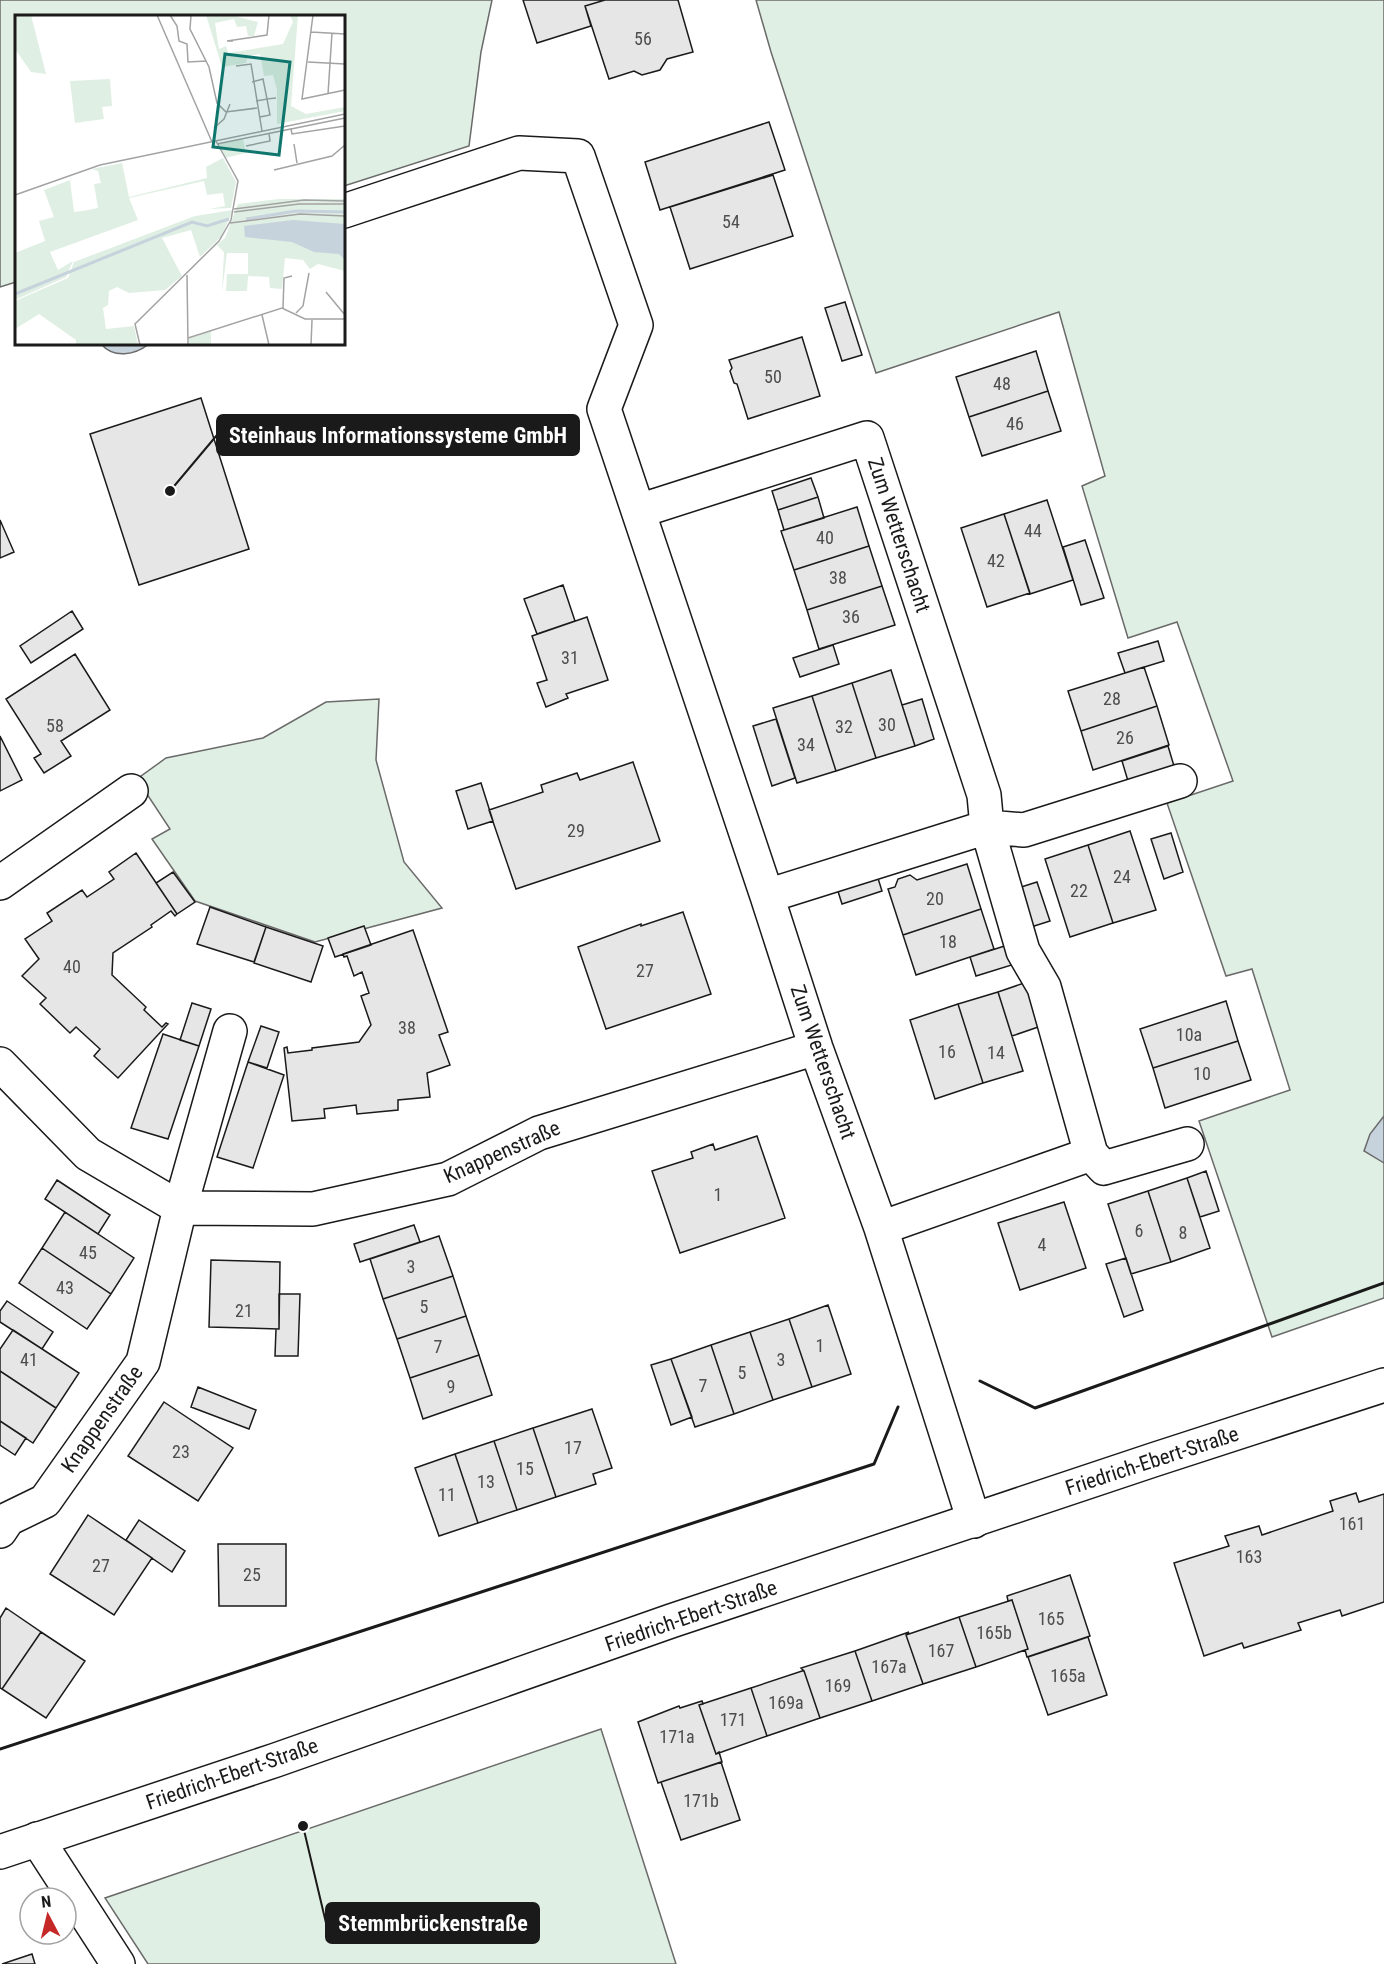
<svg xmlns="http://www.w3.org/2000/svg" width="1384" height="1964" font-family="'Roboto Condensed',sans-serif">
<rect width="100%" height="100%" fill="#fff"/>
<path fill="#e0efe3" stroke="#6a6a6a" stroke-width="1.5" d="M 0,0 L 492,0 L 481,52 L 469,146 L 344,186 L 344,16 L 16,16 L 16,282 L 0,287 Z
M 756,0 L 1384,0 L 1384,1298 L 1272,1337 L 1199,1121 L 1290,1090 L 1252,969 L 1226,976 L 1167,803 L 1233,781 L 1177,622 L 1128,638 L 1082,486 L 1105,476 L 1059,312 L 876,373 L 771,52 Z
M 379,699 L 376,760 L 404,862 L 442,908 L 315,942 L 195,901 L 152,839 L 170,829 L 137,779 L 166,758 L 263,738 L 326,702 Z
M 601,1729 L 676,1964 L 148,1964 L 105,1898 Z"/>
<path fill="#c6d2dc" stroke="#6a6a6a" stroke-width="1.5" d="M 101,344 L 149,344 C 135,355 114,359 101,344 Z
M 1384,1116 L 1384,1163 L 1364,1151 L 1370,1134 Z"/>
<path fill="#e6e6e6" stroke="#1a1a1a" stroke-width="1.5" d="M 523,0 L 605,0 L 585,6 L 591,26 L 537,43 Z
M 605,0 L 678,0 L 693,52 L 667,59 L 660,70 L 642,75 L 634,71 L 609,79 L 585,6 Z
M 769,122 L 785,170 L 660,210 L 645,162 Z
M 773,175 L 793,236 L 690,269 L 670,207 Z
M 845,302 L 862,355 L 842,361 L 825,308 Z
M 802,337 L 820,396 L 748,419 L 737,384 L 734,383 L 730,371 L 732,368 L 729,360 Z
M 1036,351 L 1048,391 L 969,417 L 956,377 Z
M 1048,391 L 1061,431 L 982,456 L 969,417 Z
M 201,398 L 249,549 L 139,585 L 90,434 Z
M 811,478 L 818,497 L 778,510 L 772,491 Z
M 818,497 L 824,518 L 784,530 L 778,510 Z
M 1047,500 L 1073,580 L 1030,594 L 1004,514 Z
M 857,507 L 869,546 L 794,570 L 781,531 Z
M 1004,514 L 1030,593 L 987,607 L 961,528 Z
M 0,520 L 14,552 L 0,558 Z
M 1085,540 L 1104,598 L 1081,605 L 1063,547 Z
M 869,546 L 882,586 L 807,610 L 794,570 Z
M 563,585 L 575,621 L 537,634 L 524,599 Z
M 882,586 L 895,625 L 819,649 L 807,610 Z
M 72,611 L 83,629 L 31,663 L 20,646 Z
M 587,617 L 608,680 L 566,694 L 568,698 L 546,707 L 537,683 L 547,680 L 532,636 Z
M 1158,641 L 1164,661 L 1125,673 L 1118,653 Z
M 833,645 L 839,664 L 800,677 L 793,658 Z
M 75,654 L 110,710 L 61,741 L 71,756 L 44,773 L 34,758 L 41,754 L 6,699 Z
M 1144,667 L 1157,706 L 1081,731 L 1068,691 Z
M 891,670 L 915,746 L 876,758 L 852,683 Z
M 852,683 L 876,758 L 836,771 L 812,696 Z
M 812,696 L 836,771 L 797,783 L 773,708 Z
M 922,699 L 934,739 L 915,746 L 902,705 Z
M 1157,706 L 1169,745 L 1093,770 L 1081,731 Z
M 776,719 L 795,778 L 772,786 L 753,726 Z
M 0,736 L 22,780 L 0,791 Z
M 1168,746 L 1174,766 L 1128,781 L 1122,761 Z
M 633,762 L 660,841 L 516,889 L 489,810 L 543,792 L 541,785 L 577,773 L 580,780 Z
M 481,783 L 493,821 L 468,829 L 456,791 Z
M 1130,831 L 1156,910 L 1113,923 L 1088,845 Z
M 1171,833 L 1183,872 L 1164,879 L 1151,839 Z
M 1088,845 L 1113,923 L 1070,937 L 1045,859 Z
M 136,853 L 177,914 L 175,916 L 171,911 L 151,925 L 152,927 L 113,953 L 112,975 L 146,1007 L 144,1010 L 162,1027 L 166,1023 L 168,1024 L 118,1078 L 94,1056 L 100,1049 L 76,1027 L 70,1033 L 40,1004 L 46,998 L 22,976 L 39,959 L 25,939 L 52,921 L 47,913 L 82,890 L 87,897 L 114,879 L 109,872 Z
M 967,864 L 981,909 L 903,935 L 888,889 L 895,887 L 898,879 L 910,875 L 917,880 Z
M 173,872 L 195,902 L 177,914 L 156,883 Z
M 876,872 L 882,891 L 842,904 L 836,885 Z
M 1037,882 L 1050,921 L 1031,927 L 1018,888 Z
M 210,907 L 266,927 L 254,962 L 197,944 Z
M 981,909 L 994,949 L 916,975 L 903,935 Z
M 683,912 L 711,994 L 606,1029 L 578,947 L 641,924 L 641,926 Z
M 364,926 L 371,945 L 335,957 L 328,938 Z
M 266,927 L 323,946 L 311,982 L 254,963 Z
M 413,930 L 448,1032 L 439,1035 L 450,1065 L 427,1073 L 430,1097 L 398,1100 L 398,1110 L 357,1114 L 356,1105 L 324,1109 L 325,1118 L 292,1121 L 284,1048 L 287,1047 L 288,1053 L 312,1050 L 312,1048 L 359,1042 L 371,1025 L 361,996 L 369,993 L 362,972 L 354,976 L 347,956 L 344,957 L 343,954 Z
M 1014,943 L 1021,962 L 976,976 L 970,957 Z
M 1033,980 L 1047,1024 L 1012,1036 L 998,992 Z
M 998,992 L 1023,1071 L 983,1083 L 958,1004 Z
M 1226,1001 L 1238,1041 L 1153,1068 L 1140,1029 Z
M 192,1003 L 211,1009 L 199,1046 L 180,1040 Z
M 958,1004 L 983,1083 L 935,1099 L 910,1020 Z
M 261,1026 L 279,1032 L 267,1068 L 248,1062 Z
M 163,1034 L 199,1046 L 168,1139 L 131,1128 Z
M 1238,1041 L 1251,1080 L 1165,1108 L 1153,1068 Z
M 248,1062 L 284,1075 L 253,1168 L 217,1157 Z
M 757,1136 L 785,1218 L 680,1253 L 652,1171 L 693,1158 L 691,1152 L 713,1144 L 715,1150 Z
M 1206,1171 L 1219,1211 L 1200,1217 L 1187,1178 Z
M 1187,1178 L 1210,1248 L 1171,1262 L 1148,1191 Z
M 57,1180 L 110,1215 L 98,1234 L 45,1199 Z
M 1148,1191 L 1171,1262 L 1131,1274 L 1108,1204 Z
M 1064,1202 L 1086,1268 L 1020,1290 L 998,1223 Z
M 65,1212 L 134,1258 L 111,1294 L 42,1248 Z
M 414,1225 L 420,1242 L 360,1262 L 354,1244 Z
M 439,1236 L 453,1276 L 383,1299 L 370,1259 Z
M 42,1248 L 111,1294 L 87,1329 L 19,1283 Z
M 1126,1258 L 1143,1310 L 1124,1317 L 1106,1264 Z
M 211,1260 L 280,1262 L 279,1329 L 209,1327 Z
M 453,1276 L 466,1316 L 397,1339 L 383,1299 Z
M 279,1294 L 300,1294 L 298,1356 L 275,1356 L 276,1329 L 279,1329 Z
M 7,1301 L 53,1332 L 42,1349 L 0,1322 L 0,1311 Z
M 828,1305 L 851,1374 L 812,1387 L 789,1319 Z
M 466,1316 L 479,1355 L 410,1378 L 397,1339 Z
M 789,1319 L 812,1387 L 773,1400 L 750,1332 Z
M 13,1330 L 79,1373 L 56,1408 L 0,1371 L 0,1349 Z
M 750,1332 L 773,1400 L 734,1414 L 711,1345 Z
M 711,1345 L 734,1414 L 695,1427 L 671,1359 Z
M 479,1355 L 492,1395 L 423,1419 L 410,1378 Z
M 671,1359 L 692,1417 L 671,1425 L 651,1365 Z
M 0,1371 L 56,1408 L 33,1443 L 0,1421 Z
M 198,1387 L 256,1410 L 249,1429 L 191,1407 Z
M 164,1402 L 233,1448 L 198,1501 L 128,1456 Z
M 592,1409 L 612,1468 L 593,1474 L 596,1484 L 556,1497 L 533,1428 Z
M 0,1421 L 26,1438 L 15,1455 L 0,1445 Z
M 533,1428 L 556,1497 L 517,1510 L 494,1441 Z
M 494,1441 L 517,1510 L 478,1523 L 455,1454 Z
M 455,1454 L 478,1523 L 439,1536 L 415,1468 Z
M 1356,1493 L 1359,1502 L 1384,1494 L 1384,1602 L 1342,1616 L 1340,1610 L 1298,1623 L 1301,1630 L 1244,1648 L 1242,1643 L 1204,1656 L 1174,1563 L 1229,1546 L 1225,1536 L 1259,1526 L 1262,1535 L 1333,1511 L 1330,1501 Z
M 88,1515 L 152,1558 L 114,1615 L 50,1574 Z
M 139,1520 L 185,1551 L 172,1572 L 126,1540 Z
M 218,1544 L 286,1544 L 286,1606 L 219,1606 Z
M 1070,1575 L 1090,1636 L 1027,1657 L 1025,1650 L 1028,1649 L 1012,1600 L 1008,1601 L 1007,1596 Z
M 1012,1600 L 1028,1649 L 976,1667 L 959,1617 Z
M 6,1608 L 41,1632 L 2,1689 L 0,1688 L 0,1618 Z
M 959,1617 L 976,1667 L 923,1684 L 906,1635 Z
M 41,1632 L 85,1661 L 46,1718 L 2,1689 Z
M 909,1632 L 906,1635 L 923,1684 L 872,1701 L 855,1651 Z
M 1088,1637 L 1107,1695 L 1048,1715 L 1028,1657 Z
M 855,1651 L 872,1701 L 820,1718 L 804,1671 L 801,1668 Z
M 802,1671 L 804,1671 L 820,1718 L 767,1736 L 751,1688 Z
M 751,1688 L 767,1736 L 716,1754 L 699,1705 Z
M 702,1701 L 703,1704 L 699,1705 L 716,1754 L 719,1752 L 722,1762 L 658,1783 L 638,1722 L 679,1706 L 680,1708 Z
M 721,1762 L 740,1820 L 681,1840 L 661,1782 Z
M 32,1954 L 35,1964 L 2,1964 Z"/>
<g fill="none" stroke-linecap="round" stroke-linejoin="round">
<g stroke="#1a1a1a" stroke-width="36">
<path id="minor" d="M 344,211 L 519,153 L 578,156 L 636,325 L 604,409 L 767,896 L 816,1048 L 881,1228 L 974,1521
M 639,511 L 867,438 L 984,795 L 987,827 L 1024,830 L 1180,781
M 0,883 L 131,791
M 767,896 L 987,827 L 1023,951 L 1044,987 L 1091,1154 L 881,1228
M 0,1064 L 88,1154 L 180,1208 L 313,1209 L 448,1179 L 539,1133 L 816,1048
M 1091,1154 L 1104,1168 L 1187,1144
M 0,1531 L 8,1519 L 45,1501 L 143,1362 L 180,1208 L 230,1031
M 37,1839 L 118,1964"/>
</g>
<g stroke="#1a1a1a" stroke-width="36">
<path id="major" d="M 0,1852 L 276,1760 L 671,1621 L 1153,1460 L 1384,1385"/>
</g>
<use href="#minor" stroke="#fff" stroke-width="33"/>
<use href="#major" stroke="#fff" stroke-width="33"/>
<path stroke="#1a1a1a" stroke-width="3" d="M 980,1381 L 1035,1408 L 1384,1283
M 0,1749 L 874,1464 L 898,1407"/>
</g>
<g text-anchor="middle" stroke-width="4.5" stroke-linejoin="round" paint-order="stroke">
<g font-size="18" fill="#4d4d4d">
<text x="643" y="45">56</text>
<text x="731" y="228">54</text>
<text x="773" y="383">50</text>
<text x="1002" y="390">48</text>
<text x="1015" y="430">46</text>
<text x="1033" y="537">44</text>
<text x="825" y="544">40</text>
<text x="996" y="567">42</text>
<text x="838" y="584">38</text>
<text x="851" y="623">36</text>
<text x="570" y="664">31</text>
<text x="1112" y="705">28</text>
<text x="887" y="731">30</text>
<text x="55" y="732">58</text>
<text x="844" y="733">32</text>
<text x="1125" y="744">26</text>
<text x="806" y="751">34</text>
<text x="576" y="837">29</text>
<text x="1122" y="883">24</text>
<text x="1079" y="897">22</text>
<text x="935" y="905">20</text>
<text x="948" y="948">18</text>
<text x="72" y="973">40</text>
<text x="645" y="977">27</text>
<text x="407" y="1034">38</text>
<text x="1189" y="1041">10a</text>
<text x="947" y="1058">16</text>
<text x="996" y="1059">14</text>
<text x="1202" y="1080">10</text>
<text x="718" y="1201">1</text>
<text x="1139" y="1237">6</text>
<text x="1183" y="1239">8</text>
<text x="1042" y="1251">4</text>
<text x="88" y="1259">45</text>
<text x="411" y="1273">3</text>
<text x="65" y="1294">43</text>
<text x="424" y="1313">5</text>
<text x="244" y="1317">21</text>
<text x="820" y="1352">1</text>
<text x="438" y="1353">7</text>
<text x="29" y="1366">41</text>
<text x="781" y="1366">3</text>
<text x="742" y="1379">5</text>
<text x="703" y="1392">7</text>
<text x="451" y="1393">9</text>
<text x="573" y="1454">17</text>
<text x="181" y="1458">23</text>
<text x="525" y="1475">15</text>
<text x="486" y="1488">13</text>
<text x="447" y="1501">11</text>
<text x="1352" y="1530">161</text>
<text x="1249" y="1563">163</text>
<text x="101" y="1572">27</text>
<text x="252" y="1581">25</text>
<text x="1051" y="1625">165</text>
<text x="994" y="1639">165b</text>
<text x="941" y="1657">167</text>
<text x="889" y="1673">167a</text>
<text x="1068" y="1682">165a</text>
<text x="838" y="1692">169</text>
<text x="786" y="1709">169a</text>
<text x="733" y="1726">171</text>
<text x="677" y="1743">171a</text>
<text x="701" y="1807">171b</text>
</g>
<g font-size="21" fill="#1a1a1a" stroke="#fff">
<text transform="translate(899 535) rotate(72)" y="7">Zum Wetterschacht</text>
<text transform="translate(823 1062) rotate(71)" y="7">Zum Wetterschacht</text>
<text transform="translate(502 1152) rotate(-24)" y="7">Knappenstraße</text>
<text transform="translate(102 1419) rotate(-55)" y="7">Knappenstraße</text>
<text transform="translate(1152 1461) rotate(-18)" y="7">Friedrich-Ebert-Straße</text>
<text transform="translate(691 1616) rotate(-19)" y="7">Friedrich-Ebert-Straße</text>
<text transform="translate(232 1774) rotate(-19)" y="7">Friedrich-Ebert-Straße</text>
</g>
</g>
<g transform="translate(15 15)">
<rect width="330" height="330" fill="#fff"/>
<path d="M 0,0 L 16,0 L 31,59 L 16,57 L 0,34 ZM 191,0 L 216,0 L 243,7 L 239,21 L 233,21 L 231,11 L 222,12 L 219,4 L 200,8 L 204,34 L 211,31 L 213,38 L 268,29 L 278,7 L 275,0 L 283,0 L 276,91 L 291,99 L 330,92 L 330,96 L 262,109 L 262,75 L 258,60 L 249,61 L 245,39 L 233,41 L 231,48 L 207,52 ZM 95,64 L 97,91 L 87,92 L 89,104 L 60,108 L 55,66 ZM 228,124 L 231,138 L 210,143 L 204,129 ZM 208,143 L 221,167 L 216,193 L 194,194 L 210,191 L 208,178 L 192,180 L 189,166 L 114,183 L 123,205 L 35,237 L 43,255 L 58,246 L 51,262 L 0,285 L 0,238 L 30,226 L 24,206 L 39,202 L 29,175 L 55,165 L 59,197 L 73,195 L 83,193 L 79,169 L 86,168 L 83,156 L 77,154 L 107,148 L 114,182 L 192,163 L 191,152 ZM 264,184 L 330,184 L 330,256 L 303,249 L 295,254 L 288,245 L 270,243 L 267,274 L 255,273 L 254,262 L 233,261 L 232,276 L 211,276 L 212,259 L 233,259 L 233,238 L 212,238 L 207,277 L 209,237 L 202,230 L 210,223 L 223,189 ZM 218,195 L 206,222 L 185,242 L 176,215 L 147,223 L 167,261 L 150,275 L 114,278 L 102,272 L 94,276 L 93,290 L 88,293 L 91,314 L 119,311 L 123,330 L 61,330 L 61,325 L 24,299 L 0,314 L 0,286 L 53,263 L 59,247 L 180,201 ZM 196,316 L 196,330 L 174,330 L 174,323 Z" fill="#e0efe3"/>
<path d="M 278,205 L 330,209 L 330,245 L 324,239 L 299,237 L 277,227 L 230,222 L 229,211 Z" fill="#c6d2dc"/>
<path fill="none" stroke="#c6d2dc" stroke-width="3" d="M 231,204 L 281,196 L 330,197M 0,279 L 177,207 L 192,211 L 214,204"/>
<path fill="none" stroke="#a3a3a3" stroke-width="1.5" d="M 142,0 L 197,127M 155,0 L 162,11 L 164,26 L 172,29 L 173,47 L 191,46M 176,0 L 175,14 L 194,52 L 202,88 L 211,97 L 242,93M 298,0 L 287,84 L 330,75M 296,17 L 330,19M 218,26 L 212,26 L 252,20 L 254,0M 293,47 L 330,49M 221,51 L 236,49 L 247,116M 237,67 L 248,64 L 252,84 L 261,83M 313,79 L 317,18M 241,86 L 252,84 L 255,100 L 245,102M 199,113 L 209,104 L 215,89M 276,114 L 330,103M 202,129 L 276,114 L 277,119 L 330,111M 279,129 L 282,148M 231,131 L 255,126 L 254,118M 259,155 L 317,141 L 330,130M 0,180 L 85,150 L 330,99M 219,194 L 289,185 L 330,186M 219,197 L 284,189 L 330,189M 215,208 L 285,199 L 330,201M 172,260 L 173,330M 311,277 L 330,300M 268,293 L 269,263 L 277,261M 281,298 L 288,291 L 294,258M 247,300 L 254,330M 173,323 L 267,293 L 290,304 L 330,304M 125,330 L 120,309 L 204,226 L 216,205 L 223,166 L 201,126M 296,330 L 297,305"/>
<path fill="#0f766e" fill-opacity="0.15" stroke="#0f766e" stroke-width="3" d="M 210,39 L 275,47 L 264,140 L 198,132 Z"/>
<rect width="330" height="330" fill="none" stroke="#1a1a1a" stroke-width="3"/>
</g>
<path fill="none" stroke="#1a1a1a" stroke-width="2" d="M170 491L217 435M303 1826L326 1923"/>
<g fill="#1a1a1a" stroke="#fff" stroke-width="2">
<circle cx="170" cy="491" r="6"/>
<circle cx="303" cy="1826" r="6"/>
</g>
<g fill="#1a1a1a" stroke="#1a1a1a" stroke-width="2">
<rect x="217" y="415" width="362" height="40" rx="6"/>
<rect x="326" y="1903" width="213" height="40" rx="6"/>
</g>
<g font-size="22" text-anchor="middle" font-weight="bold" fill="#fff">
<text x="398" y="443">Steinhaus Informationssysteme GmbH</text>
<text x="433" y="1931">Stemmbrückenstraße</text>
</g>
<g transform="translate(48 1916) rotate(353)"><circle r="28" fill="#ffffff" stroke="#a3a3a3" stroke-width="1.5"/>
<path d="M0-4.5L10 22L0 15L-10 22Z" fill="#c62828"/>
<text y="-9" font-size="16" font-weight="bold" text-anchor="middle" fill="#1a1a1a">N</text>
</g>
</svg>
